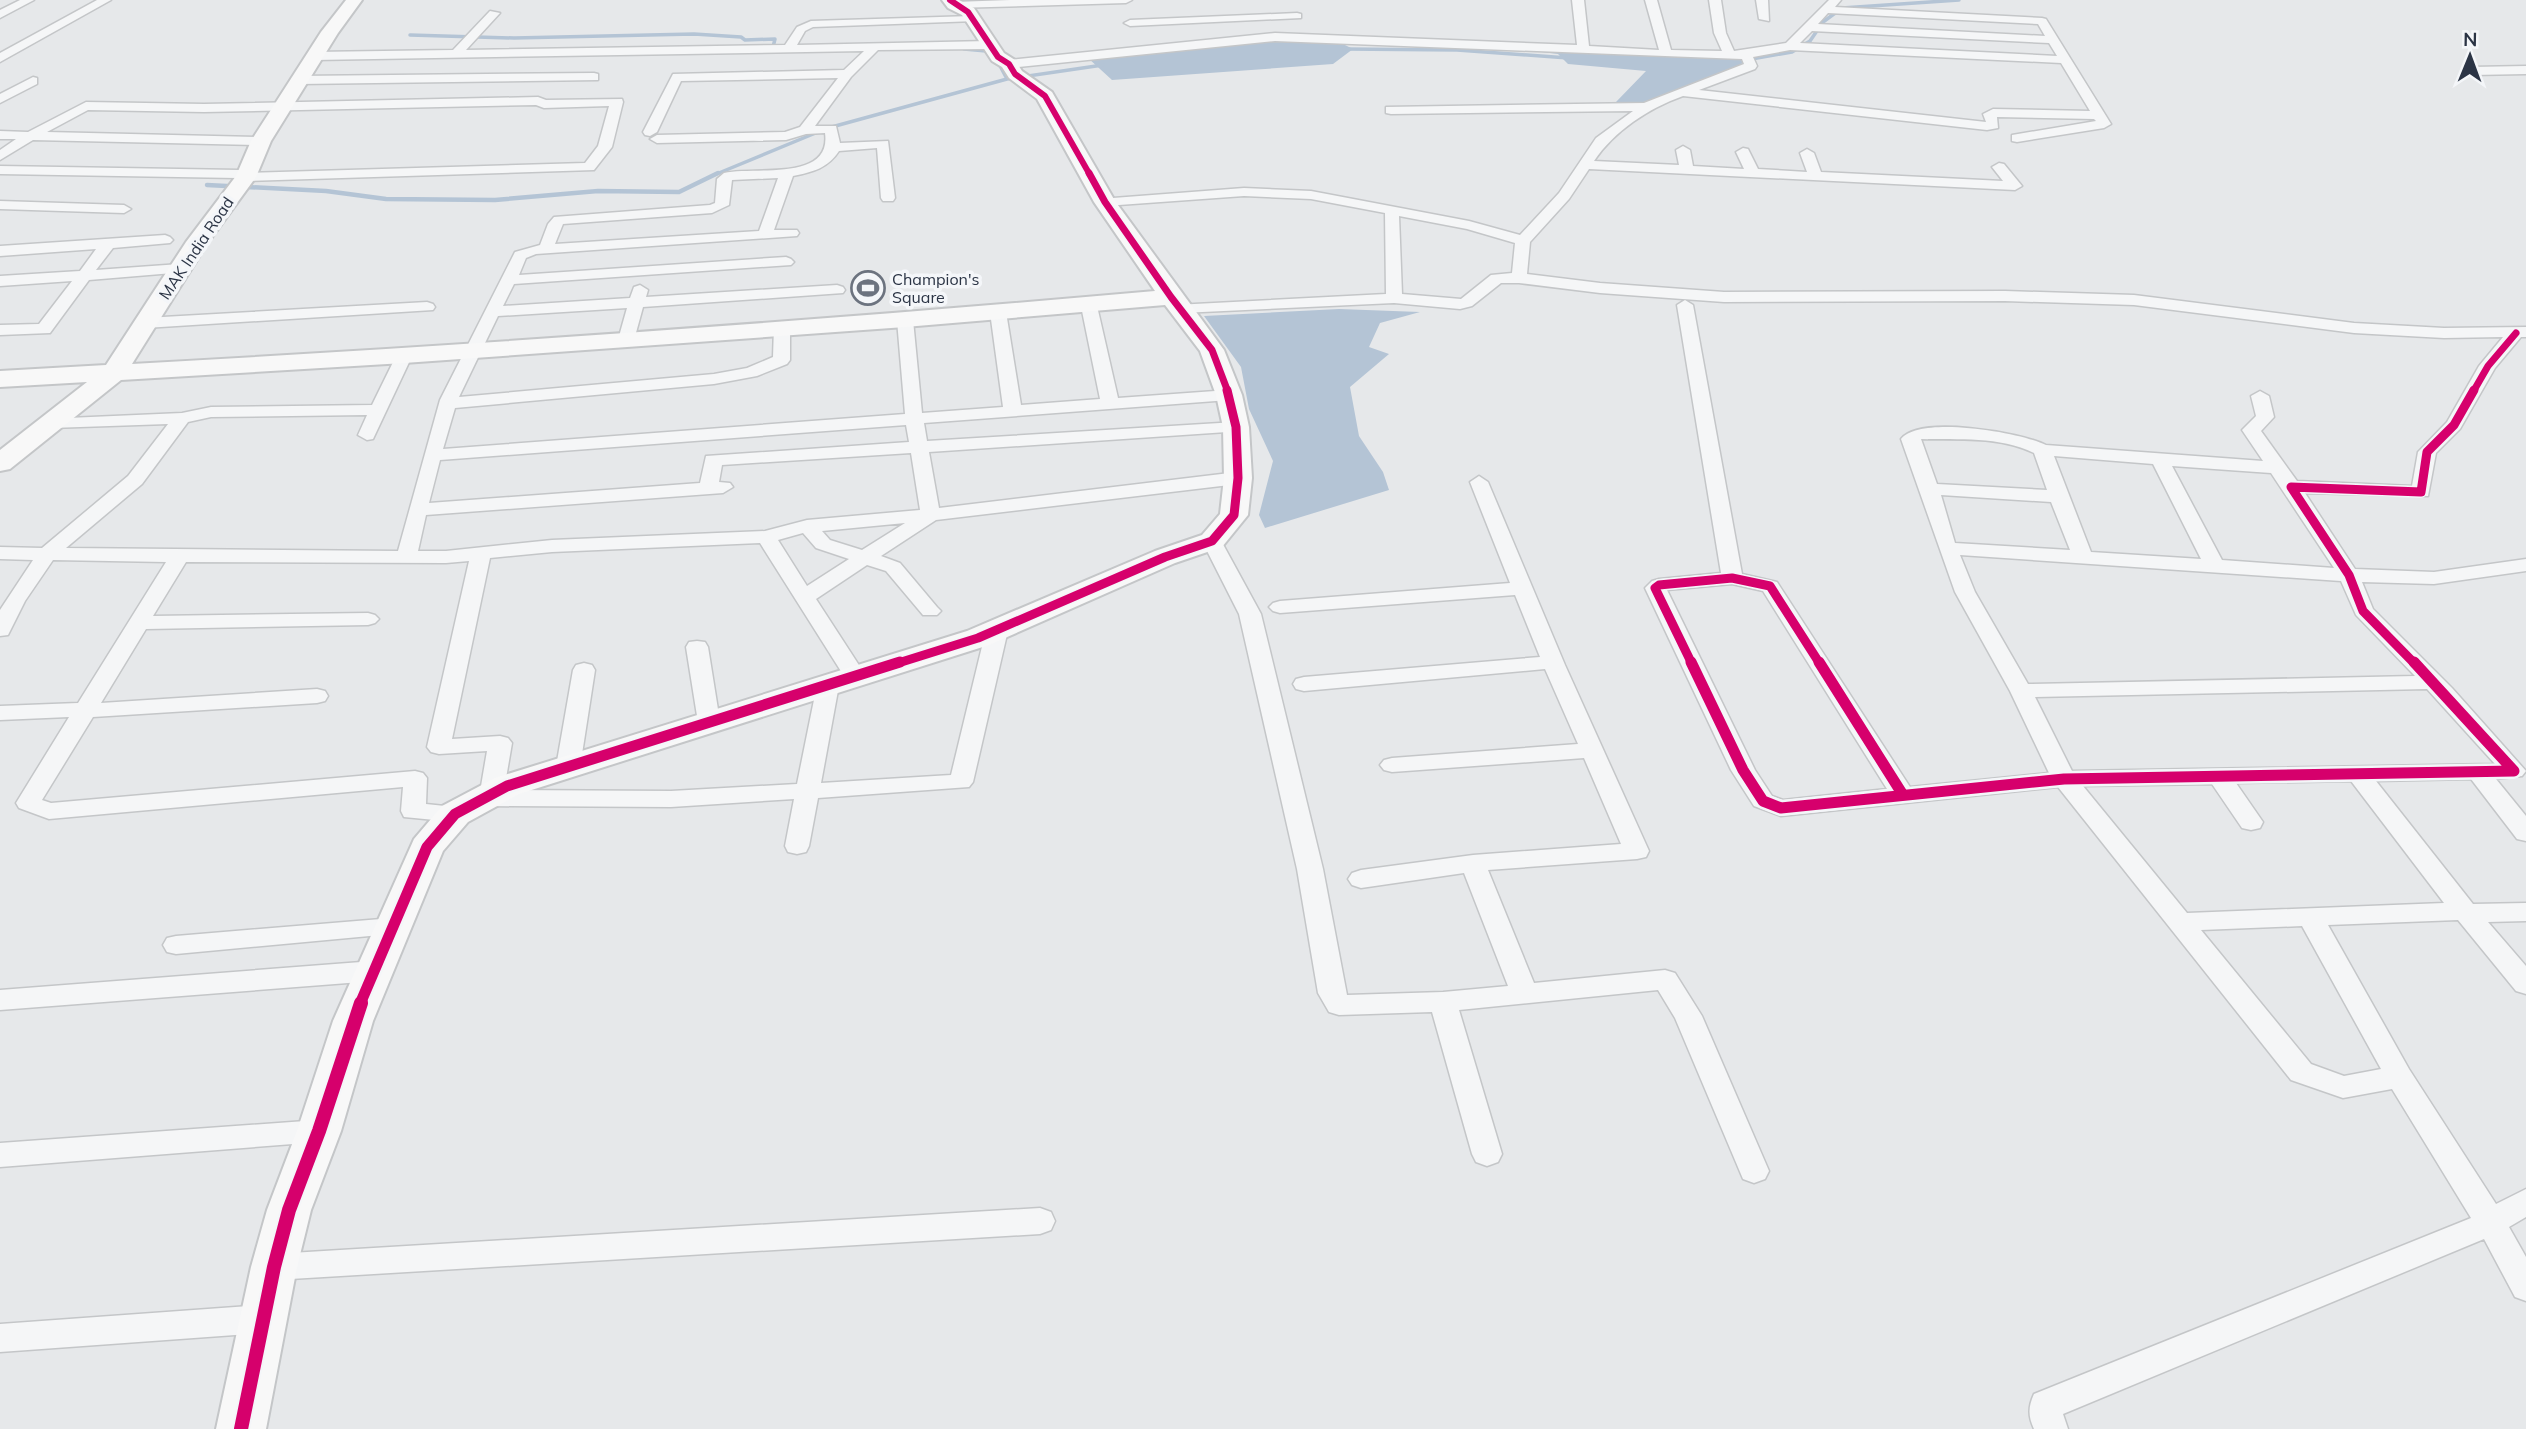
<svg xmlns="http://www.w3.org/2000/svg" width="2526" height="1429" font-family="Mulish,sans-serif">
<rect width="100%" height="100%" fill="#e6e8ea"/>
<path fill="#b4c4d5" d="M 1283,40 L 1337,41 L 1353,49 L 1333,64 L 1112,80 L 1088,58 Z
M 1546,48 L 1741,58 L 1745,62 L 1728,71 L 1641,104 L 1616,102 L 1646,71 L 1568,64 L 1558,54 L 1542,52 Z
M 1339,309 L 1420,312 L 1380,323 L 1369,347 L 1389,354 L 1350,387 L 1359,436 L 1383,472 L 1389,490 L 1265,528 L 1259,515 L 1273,461 L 1249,409 L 1241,367 L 1204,316 Z"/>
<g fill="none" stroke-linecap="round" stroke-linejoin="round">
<path stroke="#b4c4d5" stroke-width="3.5" d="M 410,35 L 514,38 L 694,34 L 741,37 L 745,40 L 775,39 L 772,51
M 964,49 L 986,51 L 990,54
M 1344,49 L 1457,50 L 1568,58
M 1746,60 L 1792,52 L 1810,41 L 1823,22 L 1842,8 L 1959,0
M 998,62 L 1007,79
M 828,128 L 1007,79 L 1103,65
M 714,175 L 818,132"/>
<path stroke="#b4c4d5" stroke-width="4.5" d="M 207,185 L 326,191 L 386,199 L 495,200 L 598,191 L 679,192 L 718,173"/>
<g stroke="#c4c6c8" stroke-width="3">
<path id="street" d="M 20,0 L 34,0 L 0,18 L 0,10 Z
M 97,0 L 111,0 L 0,62 L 0,53 Z
M 1010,0 L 1132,0 L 1126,3 L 954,8 L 948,5 L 954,2 Z
M 1572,0 L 1584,0 L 1589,46 L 1659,50 L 1645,0 L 1657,0 L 1671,50 L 1722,51 L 1714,33 L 1709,0 L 1721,0 L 1726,33 L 1734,51 L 1786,43 L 1829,0 L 1841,0 L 1835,7 L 2042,18 L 2046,19 L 2111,124 L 2104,128 L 2017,142 L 2012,141 L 2012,135 L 2096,121 L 2094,119 L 1997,117 L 1998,128 L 1987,130 L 1683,96 C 1649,108 1614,131 1594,161 L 1679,165 L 1676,150 L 1683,146 L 1690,150 L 1693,166 L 1744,169 L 1736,152 L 1743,148 L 1748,149 L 1758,169 L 1807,172 L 1800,153 L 1807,149 L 1814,153 L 1821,172 L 2003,181 L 1992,167 L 1999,163 L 2004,164 L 2022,186 L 2015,190 L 1589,169 L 1569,199 L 1530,242 L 1527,274 L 1600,283 L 1724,292 L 2005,291 L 2134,295 L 2354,323 L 2444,328 L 2526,327 L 2526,337 L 2521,337 L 2495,368 L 2460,429 L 2436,453 L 2428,496 L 2305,493 L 2355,569 L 2434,572 L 2526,559 L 2526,571 L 2434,584 L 2362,582 L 2373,609 L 2452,688 L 2526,771 L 2522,776 L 2496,779 L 2526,816 L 2526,841 L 2517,839 L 2471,779 L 2376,781 L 2473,904 L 2526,903 L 2526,921 L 2488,922 L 2526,966 L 2526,994 L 2516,991 L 2458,920 L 2328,925 L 2409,1069 L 2496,1204 L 2526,1189 L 2526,1217 L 2509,1227 L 2526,1257 L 2526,1301 L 2515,1297 L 2484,1239 L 2063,1414 L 2068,1429 L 2034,1429 C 2028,1416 2028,1407 2034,1394 L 2471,1218 L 2392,1089 L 2343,1098 L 2291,1080 L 2058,787 L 1781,816 L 1754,806 L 1731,770 L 1645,588 L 1652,581 L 1659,579 L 1721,573 L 1677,305 L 1685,300 L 1693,305 L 1742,574 L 1777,582 L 1910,787 L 2049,773 L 2010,691 L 1955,592 L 1901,439 C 1919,415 2020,432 2046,445 L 2263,461 L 2242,430 L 2256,416 L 2251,396 L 2260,391 L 2269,396 L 2274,417 L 2261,431 L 2297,481 L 2412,486 L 2418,452 L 2447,422 L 2479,366 L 2503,337 L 2444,338 L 2354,333 L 2134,305 L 2005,301 L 1724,302 L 1600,293 L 1519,283 L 1501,283 L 1472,306 L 1460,309 L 1394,303 L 1181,313 L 1175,311 L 1173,308 L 1175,305 L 1386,294 L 1385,213 L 1311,199 L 1244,196 L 1105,206 L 1098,202 L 1100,199 L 1244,188 L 1311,191 L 1469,221 L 1520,235 L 1559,193 L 1596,138 L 1633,111 L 1391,114 L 1386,113 L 1386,107 L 1644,103 L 1744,64 L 1742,59 L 1275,41 L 1009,68 L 1003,64 L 1009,60 L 1275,33 L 1577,45 ZM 1828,13 L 2038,24 L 2045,36 L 1818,24 ZM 1812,31 L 2049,43 L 2057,56 L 1800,43 ZM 1790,50 L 2061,63 L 2090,111 L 1993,109 L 1983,114 L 1986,122 L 1699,90 L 1755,69 L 1757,66 L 1753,57 ZM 1399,216 L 1467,229 L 1515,243 L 1512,273 L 1491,275 L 1461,299 L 1402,294 ZM 1921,439 C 1959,440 1999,436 2034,453 L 2047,490 L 1937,484 ZM 2054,456 L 2153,464 L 2201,559 L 2091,552 ZM 2172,466 L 2271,473 L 2334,568 L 2222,560 ZM 1941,495 L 2051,502 L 2070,550 L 1955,543 ZM 1960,555 L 2341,581 L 2356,615 L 2415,676 L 2028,684 L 1975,592 ZM 1732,584 L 1763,591 L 1887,789 L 1783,800 L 1772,796 L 1755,770 L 1667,590 ZM 2427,689 L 2495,764 L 2072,771 L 2035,697 ZM 2351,781 L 2444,903 L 2187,913 L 2083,786 L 2212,784 L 2242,828 L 2251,830 L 2260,828 L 2263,822 L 2236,783 ZM 2302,926 L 2381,1069 L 2344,1076 L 2311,1064 L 2201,930 Z
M 1756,0 L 1768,0 L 1769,21 L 1759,19 Z
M 490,11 L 500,13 L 466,50 L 785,45 L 797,27 L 811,21 L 972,16 L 976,17 L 976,21 L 813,27 L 805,31 L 797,45 L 989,41 L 995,45 L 989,49 L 878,50 L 851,77 L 815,126 L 836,126 L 840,143 L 888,141 L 895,198 L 893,201 L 883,201 L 881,198 L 877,148 L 839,151 C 828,168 813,172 793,176 L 774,230 L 797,230 L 799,233 L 797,236 L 536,254 L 526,258 L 519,275 L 786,257 L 791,259 L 794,262 L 791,265 L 514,284 L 503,306 L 630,298 L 634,287 L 640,285 L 648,290 L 646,297 L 837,285 L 843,287 L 845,290 L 843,293 L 643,307 L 634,340 L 626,345 L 618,340 L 627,308 L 498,316 L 459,397 L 714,374 L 747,368 L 773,357 L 774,327 L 782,322 L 790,327 L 790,360 L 787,364 L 757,376 L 714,384 L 455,408 L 443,449 L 905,414 L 897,320 L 905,315 L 913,320 L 922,413 L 1003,407 L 990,312 L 998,307 L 1006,312 L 1021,405 L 1100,399 L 1081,306 L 1089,301 L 1097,306 L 1118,398 L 1229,390 L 1238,395 L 1229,400 L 924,423 L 927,441 L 1236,422 L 1245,427 L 1242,431 L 929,452 L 939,508 L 1238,472 L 1247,478 L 1238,484 L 936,520 L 881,556 L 900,563 L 937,607 L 941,611 L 937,615 L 923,615 L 886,571 L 867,565 L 816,599 L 866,676 L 863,681 L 847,681 L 844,676 L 760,543 L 552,552 L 490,558 L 452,739 L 500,736 L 508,738 L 512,743 L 504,790 L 671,791 L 797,784 L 817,685 L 820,680 L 836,680 L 839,685 L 821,783 L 951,775 L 986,630 L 989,625 L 1005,625 L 1008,630 L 973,782 L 969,787 L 818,798 L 809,846 L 806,852 L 797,854 L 788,852 L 785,846 L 794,799 L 671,807 L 485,806 L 476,803 L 473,798 L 480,792 L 487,751 L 439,754 L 431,752 L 427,747 L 469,561 L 446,563 L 186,562 L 153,616 L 368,613 L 375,615 L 379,619 L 375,623 L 368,625 L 146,629 L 101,703 L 317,689 L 325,691 L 328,696 L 325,701 L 317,703 L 93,717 L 42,800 L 51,803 L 415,771 L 423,773 L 427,778 L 426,804 L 464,808 L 467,814 L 464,820 L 455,822 L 404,817 L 401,811 L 403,787 L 49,819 L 19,808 L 16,803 L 69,717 L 0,720 L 0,706 L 78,703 L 166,562 L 53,560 L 25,601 L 8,635 L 0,636 L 0,610 L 33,560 L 0,559 L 0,547 L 42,548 L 128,476 L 168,424 L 51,428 L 42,423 L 45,419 L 182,413 L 211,407 L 372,405 L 398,352 L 410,352 L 412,356 L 373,439 L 367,440 L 358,435 L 367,415 L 211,417 L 188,422 L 142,484 L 66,548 L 398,551 L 440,400 L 515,252 L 540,245 L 548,224 L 554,217 L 710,205 L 715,203 L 717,179 L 724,173 C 754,166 832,182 825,133 L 806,134 L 786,140 L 657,143 L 650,139 L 657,135 L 785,132 L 800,127 L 838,78 L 681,81 L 657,132 L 650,136 L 645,135 L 643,132 L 673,74 L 844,70 L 864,51 L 314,60 L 308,56 L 314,52 L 453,50 ZM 778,178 L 759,231 L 555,244 L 563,224 L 712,213 L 729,205 L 732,180 ZM 906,425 L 909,442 L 706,456 L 700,483 L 429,503 L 440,460 ZM 911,453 L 920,510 L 807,520 L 765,531 L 552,540 L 446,551 L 418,551 L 426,515 L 723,493 L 733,487 L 730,483 L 719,482 L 722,465 ZM 905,523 L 862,550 L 830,540 L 822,531 ZM 803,533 L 816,548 L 849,559 L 807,586 L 778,540 Z
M 1297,13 L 1301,14 L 1301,18 L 1130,26 L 1124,23 L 1130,20 Z
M 2526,66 L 2526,74 L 2472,75 L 2466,71 L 2472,67 Z
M 594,73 L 598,74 L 598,80 L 299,84 L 293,80 L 299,76 Z
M 33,77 L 37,78 L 37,84 L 0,103 L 0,94 Z
M 538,97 L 546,100 L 622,99 L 623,102 L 612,147 L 594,170 L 246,181 L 237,178 L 0,174 L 0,166 L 239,170 L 248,173 L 585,163 L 598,146 L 609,106 L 544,108 L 536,105 L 204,112 L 88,110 L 47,132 L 261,137 L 268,141 L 261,145 L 33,140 L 0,160 L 0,150 L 16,139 L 0,139 L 0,131 L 28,132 L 86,102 L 204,104 Z
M 0,201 L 124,205 L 131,209 L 124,213 L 0,209 Z
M 165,235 L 170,237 L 173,240 L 170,243 L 113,248 L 96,270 L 180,264 L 185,266 L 188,269 L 185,272 L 89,280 L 50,333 L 0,335 L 0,325 L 39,324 L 72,281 L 0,286 L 0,276 L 80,271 L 96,249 L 0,256 L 0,246 Z
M 427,302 L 433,304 L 435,307 L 433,310 L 145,328 L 137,323 L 145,318 Z
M 1479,476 L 1488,482 L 1565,665 L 1649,851 L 1646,857 L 1637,859 L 1488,870 L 1534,983 L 1665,970 L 1675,973 L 1702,1016 L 1769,1171 L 1765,1179 L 1754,1183 L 1743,1179 L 1675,1018 L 1658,990 L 1459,1010 L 1502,1154 L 1498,1162 L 1487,1166 L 1476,1162 L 1472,1154 L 1432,1012 L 1339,1015 L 1329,1012 L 1318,993 L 1297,869 L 1239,614 L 1202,541 L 1205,537 L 1219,537 L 1261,614 L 1323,869 L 1347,995 L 1443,992 L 1508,986 L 1464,873 L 1361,888 L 1352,885 L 1348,879 L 1352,873 L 1361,870 L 1473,855 L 1621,844 L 1584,758 L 1392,772 L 1384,770 L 1380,765 L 1384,760 L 1392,758 L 1578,744 L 1545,669 L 1304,691 L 1296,689 L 1293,684 L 1296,679 L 1304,677 L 1540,657 L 1515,595 L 1280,613 L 1273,611 L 1269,607 L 1273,603 L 1280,601 L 1510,583 L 1470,482 Z
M 697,641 L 705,642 L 708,647 L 720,722 L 717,727 L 701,727 L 698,722 L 686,647 L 689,642 Z
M 584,663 L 592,665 L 595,670 L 580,767 L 576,772 L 568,774 L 560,772 L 556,767 L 573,670 L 576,665 Z
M 393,918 L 402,921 L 406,927 L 402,933 L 176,954 L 167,952 L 163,945 L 167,938 L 176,936 Z
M 374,961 L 384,964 L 387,971 L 384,978 L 374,981 L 0,1010 L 0,990 Z
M 319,1120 L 329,1123 L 334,1131 L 329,1139 L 319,1142 L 0,1167 L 0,1143 Z
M 1040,1208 L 1051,1212 L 1055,1221 L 1051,1230 L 1040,1234 L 274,1280 L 263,1276 L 258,1267 L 263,1258 L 274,1254 Z
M 263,1305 L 274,1309 L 279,1319 L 274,1329 L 263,1333 L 0,1352 L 0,1324 Z"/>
</g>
<g stroke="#c4c6c8" stroke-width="4">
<path id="secondary" d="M 346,0 L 362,0 L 338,33 L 271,141 L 256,177 L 207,244 L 132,364 C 474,345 815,321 1155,291 L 1094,202 L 1037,99 L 1009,78 L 1002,67 L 992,61 L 962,15 L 948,8 L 942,0 L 959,0 L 974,8 L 1004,53 L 1015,60 L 1022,71 L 1052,92 L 1115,201 L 1224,350 L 1242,395 L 1249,427 L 1252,478 L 1248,515 L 1222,547 L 1175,563 L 989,645 L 519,794 L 468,822 L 443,851 L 373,1021 L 341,1131 L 311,1210 L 297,1267 L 266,1429 L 216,1429 L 251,1267 L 267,1210 L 297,1131 L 333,1021 L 414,839 L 442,806 L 495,778 L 967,631 L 1155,551 L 1202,535 L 1220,514 L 1224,478 L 1223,427 L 1216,395 L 1200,351 L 1165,305 L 905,327 L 404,363 L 121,380 L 10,469 L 0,471 L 0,450 L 87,382 L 0,387 L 0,371 L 106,365 L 186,242 L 236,176 L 251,141 L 321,32 Z"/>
</g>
<use href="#street" fill="#f5f6f7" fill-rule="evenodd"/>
<use href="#secondary" fill="#f8f8f8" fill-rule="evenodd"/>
<g stroke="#f4f6f9" stroke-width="9">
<path id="cycleway-far4" d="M 950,0 L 968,12 L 998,57 L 1009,64 L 1015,74 L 1045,96 L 1090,175"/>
</g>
<g stroke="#f4f6f9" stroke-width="10">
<path id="cycleway-far3" d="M 1089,173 L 1105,202 L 1171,297 L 1212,350 L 1228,392
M 2473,392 L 2488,366 L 2516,333"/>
</g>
<g stroke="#f4f6f9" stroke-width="12">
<path id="cycleway-far2" d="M 895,664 L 978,638 L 1165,557 L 1212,541 L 1234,515 L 1238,478 L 1236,427 L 1227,390
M 1692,664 L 1655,588 L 1659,585 L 1732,578 L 1770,586 L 1820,664
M 2415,664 L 2363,611 L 2349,575 L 2291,487 L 2421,492 L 2427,452 L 2454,425 L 2474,390"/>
</g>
<g stroke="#f4f6f9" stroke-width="16">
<path id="cycleway-far1" d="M 1691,662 L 1743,770 L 1763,801 L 1781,808 L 2064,779 L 2514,771 L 2414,662
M 1819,662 L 1903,795
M 360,1004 L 427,847 L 455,814 L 507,786 L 900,662"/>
</g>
<g stroke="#f4f6f9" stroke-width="18">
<path id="cycleway" d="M 241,1429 L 274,1267 L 289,1210 L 319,1131 L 361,1003"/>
</g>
<use href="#cycleway-far4" stroke="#d6006c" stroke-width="6"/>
<use href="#cycleway-far3" stroke="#d6006c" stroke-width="7"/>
<use href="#cycleway-far2" stroke="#d6006c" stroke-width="9"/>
<use href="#cycleway-far1" stroke="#d6006c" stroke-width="11"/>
<use href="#cycleway" stroke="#d6006c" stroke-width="14"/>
</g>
<defs>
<g id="stadium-ring" transform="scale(1.75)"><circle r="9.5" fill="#f4f6f9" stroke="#6c737f" stroke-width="1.5"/><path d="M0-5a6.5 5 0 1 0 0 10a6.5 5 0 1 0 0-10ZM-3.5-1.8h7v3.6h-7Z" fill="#6c737f"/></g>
</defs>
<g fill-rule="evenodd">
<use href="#stadium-ring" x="868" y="288"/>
</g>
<g text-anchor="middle" stroke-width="7" stroke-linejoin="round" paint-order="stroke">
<g font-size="16" fill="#2b3445" stroke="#f4f6f9">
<text transform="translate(196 248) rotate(-56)" y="6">MAK India Road</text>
</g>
<g font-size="16" fill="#2b3445" stroke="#f4f6f9" text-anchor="start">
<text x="892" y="285">Champion's<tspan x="892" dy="18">Square</tspan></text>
</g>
</g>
<g transform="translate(2470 56) rotate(1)" stroke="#f4f6f9" stroke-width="5" paint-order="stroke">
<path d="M0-5L12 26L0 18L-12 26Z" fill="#2b3445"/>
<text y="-10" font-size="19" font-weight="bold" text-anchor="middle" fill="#2b3445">N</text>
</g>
</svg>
